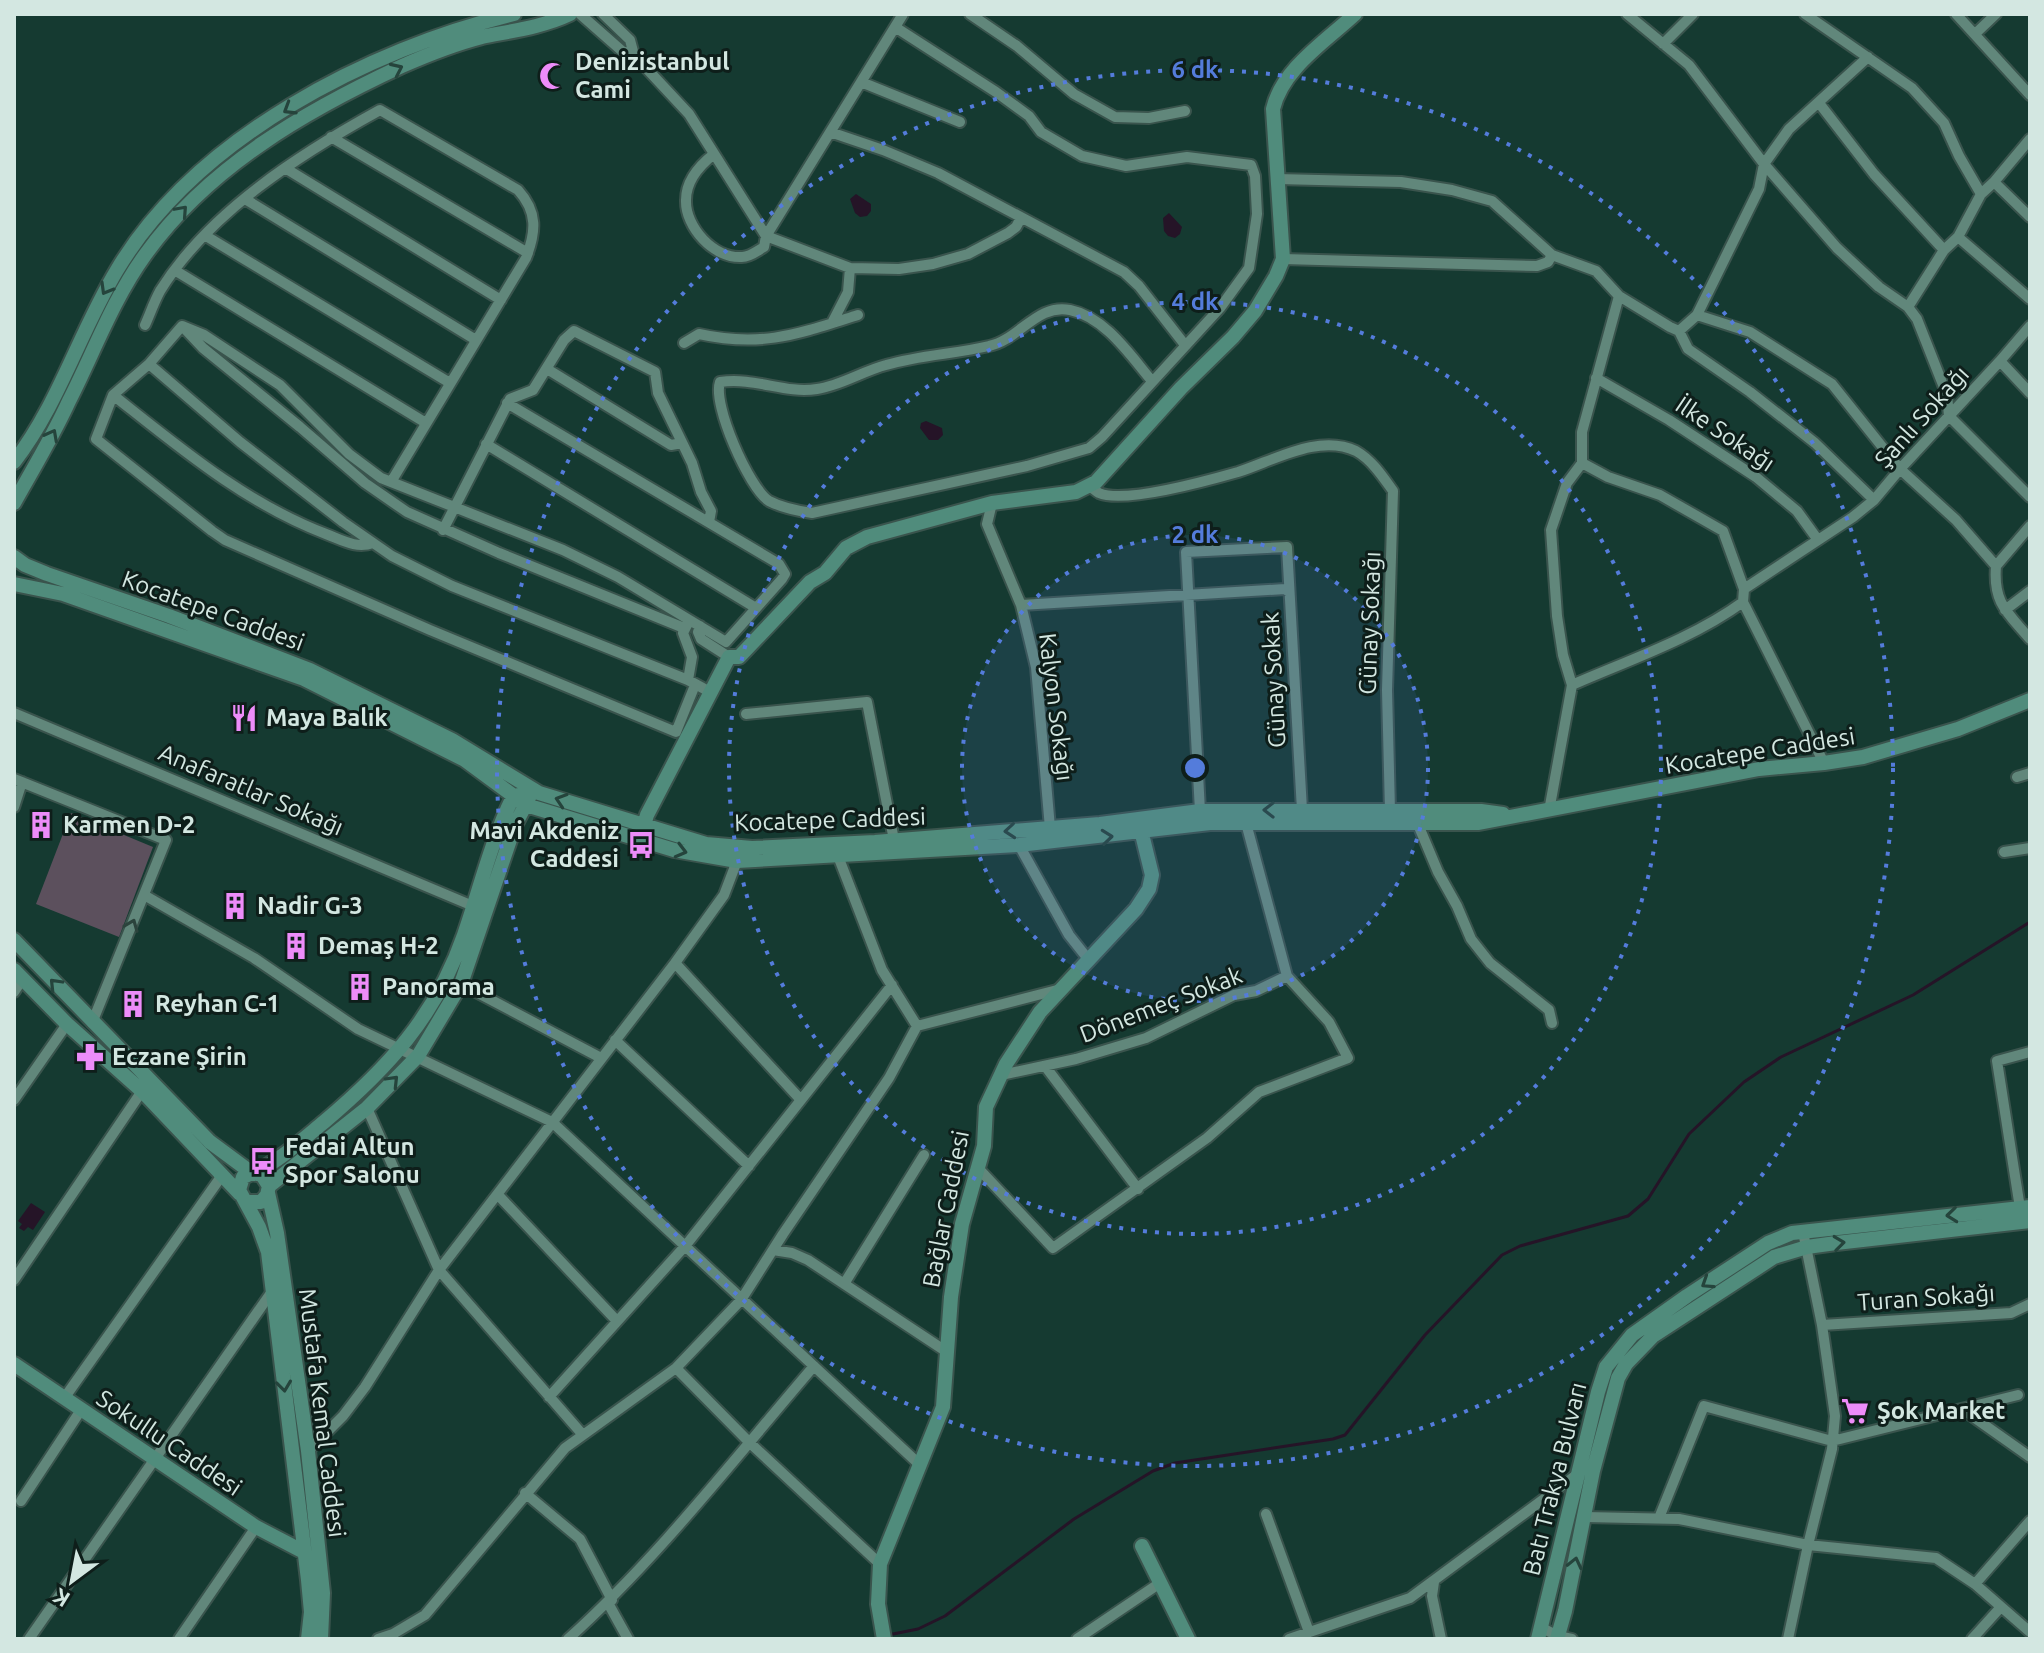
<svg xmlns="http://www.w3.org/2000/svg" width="2044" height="1653" font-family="Ubuntu,sans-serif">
<rect width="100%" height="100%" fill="#153a31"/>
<path fill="#5c505d" d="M 71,813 L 153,847 L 119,937 L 36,904 Z"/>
<path fill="#251427" d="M 856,194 L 871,204 L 871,211 L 867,216 L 860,217 L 855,213 L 850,199 Z
M 1169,213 L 1182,227 L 1180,234 L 1175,238 L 1168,236 L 1164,231 L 1163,218 Z
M 926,421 L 942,428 L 943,435 L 938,440 L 929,440 L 920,428 L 921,423 Z
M 31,1203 L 45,1212 L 33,1230 L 28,1227 L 24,1231 L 19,1228 L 22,1224 L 18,1221 Z"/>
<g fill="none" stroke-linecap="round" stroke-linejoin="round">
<path stroke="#251427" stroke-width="3" d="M 888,1635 L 918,1629 L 945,1616 L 1074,1519 L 1153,1471 L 1175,1463 L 1333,1439 L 1345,1435 L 1425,1335 L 1502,1255 L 1520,1246 L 1628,1216 L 1648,1199 L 1689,1134 L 1744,1082 L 1781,1057 L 1913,995 L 2030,922"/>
<g stroke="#3a544d" stroke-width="14">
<path id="street" d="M 580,14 L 622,51 L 634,55
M 603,14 L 630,40 L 634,55 L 689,114 L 766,236 L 850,268 L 899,269 L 933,264 L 968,254 L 1008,233 L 1016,227 L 1021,218
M 970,14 L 1017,46 L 1074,94 L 1115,117 L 1149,118 L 1185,111
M 1627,14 L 1689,65 L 1764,164 L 1837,248 L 1879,287 L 1908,307 L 1917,319 L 1947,395 L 1949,416 L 2030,497
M 1805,14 L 1912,88 L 1944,123 L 1959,156 L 1981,194
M 1956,14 L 2030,95
M 895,27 L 996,92 L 1029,116 L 1041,132 L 1082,156 L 1126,166 L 1187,157 L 1251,165 L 1255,176 L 1257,214 L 1249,268 L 1220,308 L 1102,437 L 1089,448 L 1027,466 L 812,513 C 798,511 782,508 769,501 C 749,488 712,404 720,382 C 756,377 784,394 817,389 C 840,386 863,371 886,365 C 920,355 955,354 989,346 C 1019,340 1037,303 1070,310 C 1105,317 1130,355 1152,381
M 1976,33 L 1996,14
M 1663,44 L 1693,14
M 1868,57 L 1789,129 L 1764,164 L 1759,189 L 1697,315 L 1750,332 L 1832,384 L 1900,469 L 1956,520 L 1996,566 C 1993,603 2007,612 2030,639
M 861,82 L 960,122
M 1819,103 L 1874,174 L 1944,250
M 830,132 L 883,150 L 938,173 L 1124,272 L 1139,286 L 1185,345
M 331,137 L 528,253
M 2030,139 L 1994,182 L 2030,217
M 714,154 C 700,165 686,181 686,200 C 685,227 714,259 742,257 C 750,257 757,251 764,247 L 766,236 L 903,14
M 285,168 L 501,300
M 1277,179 L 1401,182 L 1452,190 L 1492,201 L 1552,255 L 1596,271 L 1619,296 L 1670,327 L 1679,331 L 1697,315
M 245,199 L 476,340
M 206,236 L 450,383
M 1958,237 L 2030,299
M 1283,259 L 1537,266 L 1548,262 L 1552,255
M 176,271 L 426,423
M 1619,296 L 1582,432 L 1582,463 L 1608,477 L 1660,495 L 1723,531 L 1744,589 L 1743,602 L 1824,763
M 1908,307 L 1944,250 L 1958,237 L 1981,194 L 1994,182
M 832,323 L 848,292 L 850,268
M 145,325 C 150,314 154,302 160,291 C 209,212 300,154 380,110 L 518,190 C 538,212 536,232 526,258 L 391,482
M 182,326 L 204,335 L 280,385 L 349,454 L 381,478 L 563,550 L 618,577 L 726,642 L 782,579 L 785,574 L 779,564 L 507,403
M 182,326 L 149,364 L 113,395 L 96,439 L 212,531 L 225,540 L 430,630 L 676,732 L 695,685
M 2030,326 L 2000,361 L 2030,393
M 186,330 L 203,348 L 300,427 L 365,483 L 407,512 L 499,553 L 684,628
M 1679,331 L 1688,349 L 1750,392 L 1815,443 L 1874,500 L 1853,517 L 1744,589
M 684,343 L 699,334 C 762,348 798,334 858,315
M 149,364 L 240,442 L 343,522 L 392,556 L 452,586 L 688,680 L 710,692
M 547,369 L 671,445 L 682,443
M 1596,378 L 1669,420 L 1756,477 L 1797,511 L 1818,540
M 113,395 C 180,448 245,503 326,534 C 342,540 356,549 373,543
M 486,444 L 756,608
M 1089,486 C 1091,487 1097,492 1099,493 C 1124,504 1210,480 1238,472 C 1273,461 1319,433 1356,451 C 1372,460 1383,477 1393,491 L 1387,690 L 1390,811
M 1874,500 L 1900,469 L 2000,361
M 992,503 L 987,524 L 1021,605 L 1036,667 L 1050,828
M 443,530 L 510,399 L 533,390 L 564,340 L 574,331 L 655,372 L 658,393 L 692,463 L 701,492 L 711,511 L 709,522
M 1996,566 L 2030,526
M 1021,605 L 1285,589 L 1289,592
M 2005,610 L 2030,591
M 687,625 L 683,633 L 692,657 L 688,680
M 700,626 L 698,632 L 701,639 L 729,657
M 1572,685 C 1629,660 1692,639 1743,602
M 14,713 L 473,906
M 746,714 L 867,702 L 894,840
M 2017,777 L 2030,773
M 14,779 L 166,840 L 92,1023
M 14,807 L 22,782
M 1200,811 L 1186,552 L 1287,547 L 1302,810
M 1549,811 L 1572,685 L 1563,655 L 1557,616 L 1551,530 L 1567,483 L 1582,463
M 1417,822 L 1438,872 L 1457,906 L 1471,939 L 1490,963 L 1549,1010 L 1552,1023
M 1019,845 L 1069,935 L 1088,959
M 2004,852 L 2030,848
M 838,856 L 882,970 L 917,1026 L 1061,989
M 144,895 L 254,958 L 358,1029 L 552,1122 L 920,1465
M 675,963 L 801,1100
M 461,984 L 601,1058
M 14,992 L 22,980
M 615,1040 L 749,1166
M 1045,1066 L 1138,1189
M 1001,1075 L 1076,1059 L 1146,1038 L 1234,995 L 1256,991 L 1287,976
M 14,1100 L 67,1024
M 367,1108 L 439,1270 L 583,1435
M 978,1168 L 1053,1248 L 1207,1138 L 1259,1092 L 1348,1058 L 1329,1022 L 1287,976 L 1246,823
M 499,1196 L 616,1320
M 2020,1208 L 1997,1061 L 2030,1052
M 773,1250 L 792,1253 L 808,1260 L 947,1352
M 14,1280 L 142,1091
M 844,1284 L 924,1155
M 1822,1325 L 2011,1313 L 2030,1304
M 676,1368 L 749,1442 L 880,1564
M 65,1397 L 223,1174
M 549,1397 L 686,1245 L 892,985
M 1962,1409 L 2030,1457
M 308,1451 L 343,1416 L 365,1387 L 439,1270 L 675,963 L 724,895 L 737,861
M 525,1493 L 580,1539 L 612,1600
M 21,1501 L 81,1410
M 1266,1514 L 1309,1632
M 1585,1517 L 1679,1519 L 1808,1545 L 1936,1558 L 1975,1584 L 2030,1632
M 1659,1518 L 1704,1406 L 1832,1441 L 2018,1395
M 1434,1582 L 1432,1596 L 1441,1639
M 1975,1584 L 2030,1521
M 608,1603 L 628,1639
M 1542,1628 L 1558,1636 L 1572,1639
M 29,1639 L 273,1290
M 179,1639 L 256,1527
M 378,1639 L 393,1634 L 425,1615 L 565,1448 L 676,1368 L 741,1300 L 783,1234 L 889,1078 L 917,1026
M 568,1639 C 659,1557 734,1459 814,1366
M 1077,1639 L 1160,1583
M 1289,1639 L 1410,1598 L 1579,1473
M 1788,1639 L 1808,1545 L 1832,1449 L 1835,1416 L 1822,1325 L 1803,1232
M 1972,1639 L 2000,1608"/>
</g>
<g stroke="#3a544d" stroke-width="18">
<path id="secondary" d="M 14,462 C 59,404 79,333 117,270 C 196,138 368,49 514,14
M 14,503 C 33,469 53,436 69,401 C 94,352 112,301 145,255 C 208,167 305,111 402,66 C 427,55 455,44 482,37 C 511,31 543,27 570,14
M 14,557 L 25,565 L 47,574 L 169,616 L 310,670 L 452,740 L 539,793 L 706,844 L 752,848 L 875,842 L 1100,824 L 1200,811 L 1481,811 L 1503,814
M 14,584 L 63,594 L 304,679 L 465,760 L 526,805 L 674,850 L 737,861 L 1019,845 L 1210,823 L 1479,823 L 1759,769 L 1824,763 L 1863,757 L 1958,729 L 2030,700
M 642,832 L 647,815 L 729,657 L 739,657 L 810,582 L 825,573 L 846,548 L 867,537 L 992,503 L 1076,492 L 1096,482 L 1181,388 L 1233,337 L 1255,311 L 1276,276 L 1283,259 L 1273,109 C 1282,69 1326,41 1355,14
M 14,940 L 210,1142 L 252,1173
M 14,970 L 67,1024 L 142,1091 L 240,1194
M 255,1173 C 281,1159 301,1141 324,1122 C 388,1068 436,1016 464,935 C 480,889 491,841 513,797 L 518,795
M 269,1186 L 367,1108 L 418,1056 L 461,984 L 515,825 L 529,798
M 268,1193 L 277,1233 L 308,1451 L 323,1593 L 321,1639
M 247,1202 L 261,1202 L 267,1195 L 269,1186 L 262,1175 L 252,1173 L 243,1177 L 239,1190 L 259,1227 L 268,1252 L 308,1580 L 311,1612 L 308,1639
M 14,1364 L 256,1527 L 304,1552
M 1142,1546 L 1188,1639
M 884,1639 L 878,1604 L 880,1564 L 943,1407 L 951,1297 L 962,1224 L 984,1146 L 986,1107 L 1006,1064 L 1040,1012 L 1136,909 L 1149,889 L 1152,875 L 1140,826
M 1538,1639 L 1598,1392 L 1606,1367 L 1632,1335 L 1687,1296 L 1768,1243 L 1792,1233 L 2030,1207
M 1557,1639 L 1565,1611 L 1593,1471 L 1618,1378 L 1626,1364 L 1653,1336 L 1774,1257 L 1807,1247 L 1836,1243 L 2030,1221"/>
</g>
<use href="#street" stroke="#61877b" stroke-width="10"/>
<use href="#secondary" stroke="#508c7c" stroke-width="14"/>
</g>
<defs><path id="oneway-chevron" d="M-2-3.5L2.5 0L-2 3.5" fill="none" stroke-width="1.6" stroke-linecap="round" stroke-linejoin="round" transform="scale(2)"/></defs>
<g stroke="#25443c">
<use href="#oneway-chevron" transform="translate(397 69) rotate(-25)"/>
<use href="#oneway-chevron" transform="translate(289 109) rotate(148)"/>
<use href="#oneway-chevron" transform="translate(182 211) rotate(-48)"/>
<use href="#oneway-chevron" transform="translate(106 289) rotate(120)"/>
<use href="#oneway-chevron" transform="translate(52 435) rotate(-62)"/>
<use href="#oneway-chevron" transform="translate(561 800) rotate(-162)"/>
<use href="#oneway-chevron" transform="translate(1269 810) rotate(-180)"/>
<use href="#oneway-chevron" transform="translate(1010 831) rotate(175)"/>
<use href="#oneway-chevron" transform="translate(1107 837) rotate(-6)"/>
<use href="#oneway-chevron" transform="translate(681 851) rotate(15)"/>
<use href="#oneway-chevron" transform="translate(55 984) rotate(-134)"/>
<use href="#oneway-chevron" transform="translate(393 1081) rotate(-46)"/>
<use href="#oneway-chevron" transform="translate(1952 1215) rotate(174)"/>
<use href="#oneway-chevron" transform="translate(1839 1243) rotate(-7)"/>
<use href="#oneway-chevron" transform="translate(1707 1283) rotate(147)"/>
<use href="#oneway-chevron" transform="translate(284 1386) rotate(83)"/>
<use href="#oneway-chevron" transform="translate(1575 1563) rotate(-77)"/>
</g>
<use stroke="#2b433c" href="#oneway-chevron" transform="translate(132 925) rotate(-68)"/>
<circle cx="1195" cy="768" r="233" fill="#547cdb" fill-opacity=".12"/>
<g fill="none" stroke="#547cdb" stroke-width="4" stroke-dasharray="4 8">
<circle cx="1195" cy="768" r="233"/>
<circle cx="1195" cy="768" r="466"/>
<circle cx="1195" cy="768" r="698"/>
</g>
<defs>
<g id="mosque-bare" transform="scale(2.16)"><path d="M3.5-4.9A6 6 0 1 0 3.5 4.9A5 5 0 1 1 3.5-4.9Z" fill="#ed8cf9" stroke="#0e1e1a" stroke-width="2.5" paint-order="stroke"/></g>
<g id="restaurant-bare" transform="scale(2.16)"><path d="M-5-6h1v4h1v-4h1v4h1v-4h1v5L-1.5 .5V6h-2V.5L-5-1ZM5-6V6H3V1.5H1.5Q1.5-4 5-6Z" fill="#ed8cf9" stroke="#0e1e1a" stroke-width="2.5" paint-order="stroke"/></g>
<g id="building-bare" transform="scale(2.16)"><path d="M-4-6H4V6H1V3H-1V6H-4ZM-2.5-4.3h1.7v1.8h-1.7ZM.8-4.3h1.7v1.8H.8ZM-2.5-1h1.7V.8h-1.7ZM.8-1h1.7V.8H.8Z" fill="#ed8cf9" stroke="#0e1e1a" stroke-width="2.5" paint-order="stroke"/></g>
<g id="bus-bare" transform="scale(2.16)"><path d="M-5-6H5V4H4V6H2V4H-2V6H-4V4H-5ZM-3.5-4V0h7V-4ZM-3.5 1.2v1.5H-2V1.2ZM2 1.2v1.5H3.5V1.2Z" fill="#ed8cf9" stroke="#0e1e1a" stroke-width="2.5" paint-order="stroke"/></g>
<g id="pharmacy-bare" transform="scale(2.16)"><path d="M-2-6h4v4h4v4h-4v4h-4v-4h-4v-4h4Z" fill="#ed8cf9" stroke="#0e1e1a" stroke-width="2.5" paint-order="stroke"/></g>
<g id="supermarket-bare" transform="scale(2.16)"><path d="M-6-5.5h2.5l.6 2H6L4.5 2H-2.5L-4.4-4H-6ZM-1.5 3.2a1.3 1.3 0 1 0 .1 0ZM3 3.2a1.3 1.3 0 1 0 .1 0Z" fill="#ed8cf9" stroke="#0e1e1a" stroke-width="2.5" paint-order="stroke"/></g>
</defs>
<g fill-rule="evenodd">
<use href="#mosque-bare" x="553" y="76"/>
<use href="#restaurant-bare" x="244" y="718"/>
<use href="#building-bare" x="41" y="825"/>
<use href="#bus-bare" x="641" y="845"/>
<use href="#building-bare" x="235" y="906"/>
<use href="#building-bare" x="296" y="946"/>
<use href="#building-bare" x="360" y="987"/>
<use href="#building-bare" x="133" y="1004"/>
<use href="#pharmacy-bare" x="90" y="1057"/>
<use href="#bus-bare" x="263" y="1161"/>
<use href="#supermarket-bare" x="1855" y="1411"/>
</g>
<g text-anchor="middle" stroke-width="6" stroke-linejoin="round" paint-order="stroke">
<g font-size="24" font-weight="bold" fill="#d3e7e1" stroke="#0e1e1a" text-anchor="start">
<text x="575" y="70">Denizistanbul<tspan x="575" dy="28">Cami</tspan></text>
<text x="266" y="726">Maya Balık</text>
<text x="63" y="833">Karmen D-2</text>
<text x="619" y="839" text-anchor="end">Mavi Akdeniz<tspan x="619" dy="28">Caddesi</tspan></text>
<text x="257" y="914">Nadir G-3</text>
<text x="318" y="954">Demaş H-2</text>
<text x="382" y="995">Panorama</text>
<text x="155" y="1012">Reyhan C-1</text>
<text x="112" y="1065">Eczane Şirin</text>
<text x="285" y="1155">Fedai Altun<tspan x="285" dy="28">Spor Salonu</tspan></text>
<text x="1877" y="1419">Şok Market</text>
</g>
<g font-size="24" fill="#d3e7e1" stroke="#0e1e1a">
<text transform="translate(1922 417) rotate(-48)" y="8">Şanlı Sokağı</text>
<text transform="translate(1725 434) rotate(34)" y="8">İlke Sokağı</text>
<text transform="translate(213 611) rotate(20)" y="8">Kocatepe Caddesi</text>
<text transform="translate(1370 623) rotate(-88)" y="8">Günay Sokağı</text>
<text transform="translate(1274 680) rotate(-93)" y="8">Günay Sokak</text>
<text transform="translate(1056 707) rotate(83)" y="8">Kalyon Sokağı</text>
<text transform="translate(1760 751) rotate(-9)" y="8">Kocatepe Caddesi</text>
<text transform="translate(251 790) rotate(23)" y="8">Anafaratlar Sokağı</text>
<text transform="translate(830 820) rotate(-2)" y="8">Kocatepe Caddesi</text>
<text transform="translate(1161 1005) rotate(-21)" y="8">Dönemeç Sokak</text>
<text transform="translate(946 1209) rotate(-79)" y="8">Bağlar Caddesi</text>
<text transform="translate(1926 1298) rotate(-4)" y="8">Turan Sokağı</text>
<text transform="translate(322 1413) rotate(83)" y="8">Mustafa Kemal Caddesi</text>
<text transform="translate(169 1443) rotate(34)" y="8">Sokullu Caddesi</text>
<text transform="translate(1555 1479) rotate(-76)" y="8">Batı Trakya Bulvarı</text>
</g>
</g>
<circle cx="1195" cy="768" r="12" fill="#547cdb" stroke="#0e1e1a" stroke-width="4"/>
<g font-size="24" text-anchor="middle" font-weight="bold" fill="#547cdb" stroke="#0e1e1a" stroke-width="6" stroke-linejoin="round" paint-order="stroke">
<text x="1195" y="78">6 dk</text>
<text x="1195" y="310">4 dk</text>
<text x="1195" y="543">2 dk</text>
</g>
<rect width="2044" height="1653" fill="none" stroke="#d3e7e1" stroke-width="32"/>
<g transform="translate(72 1581) rotate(212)" stroke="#0e1e1a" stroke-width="6" paint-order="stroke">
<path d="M0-6L14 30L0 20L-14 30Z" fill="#d3e7e1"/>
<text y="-12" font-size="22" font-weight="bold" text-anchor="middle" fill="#d3e7e1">K</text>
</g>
</svg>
